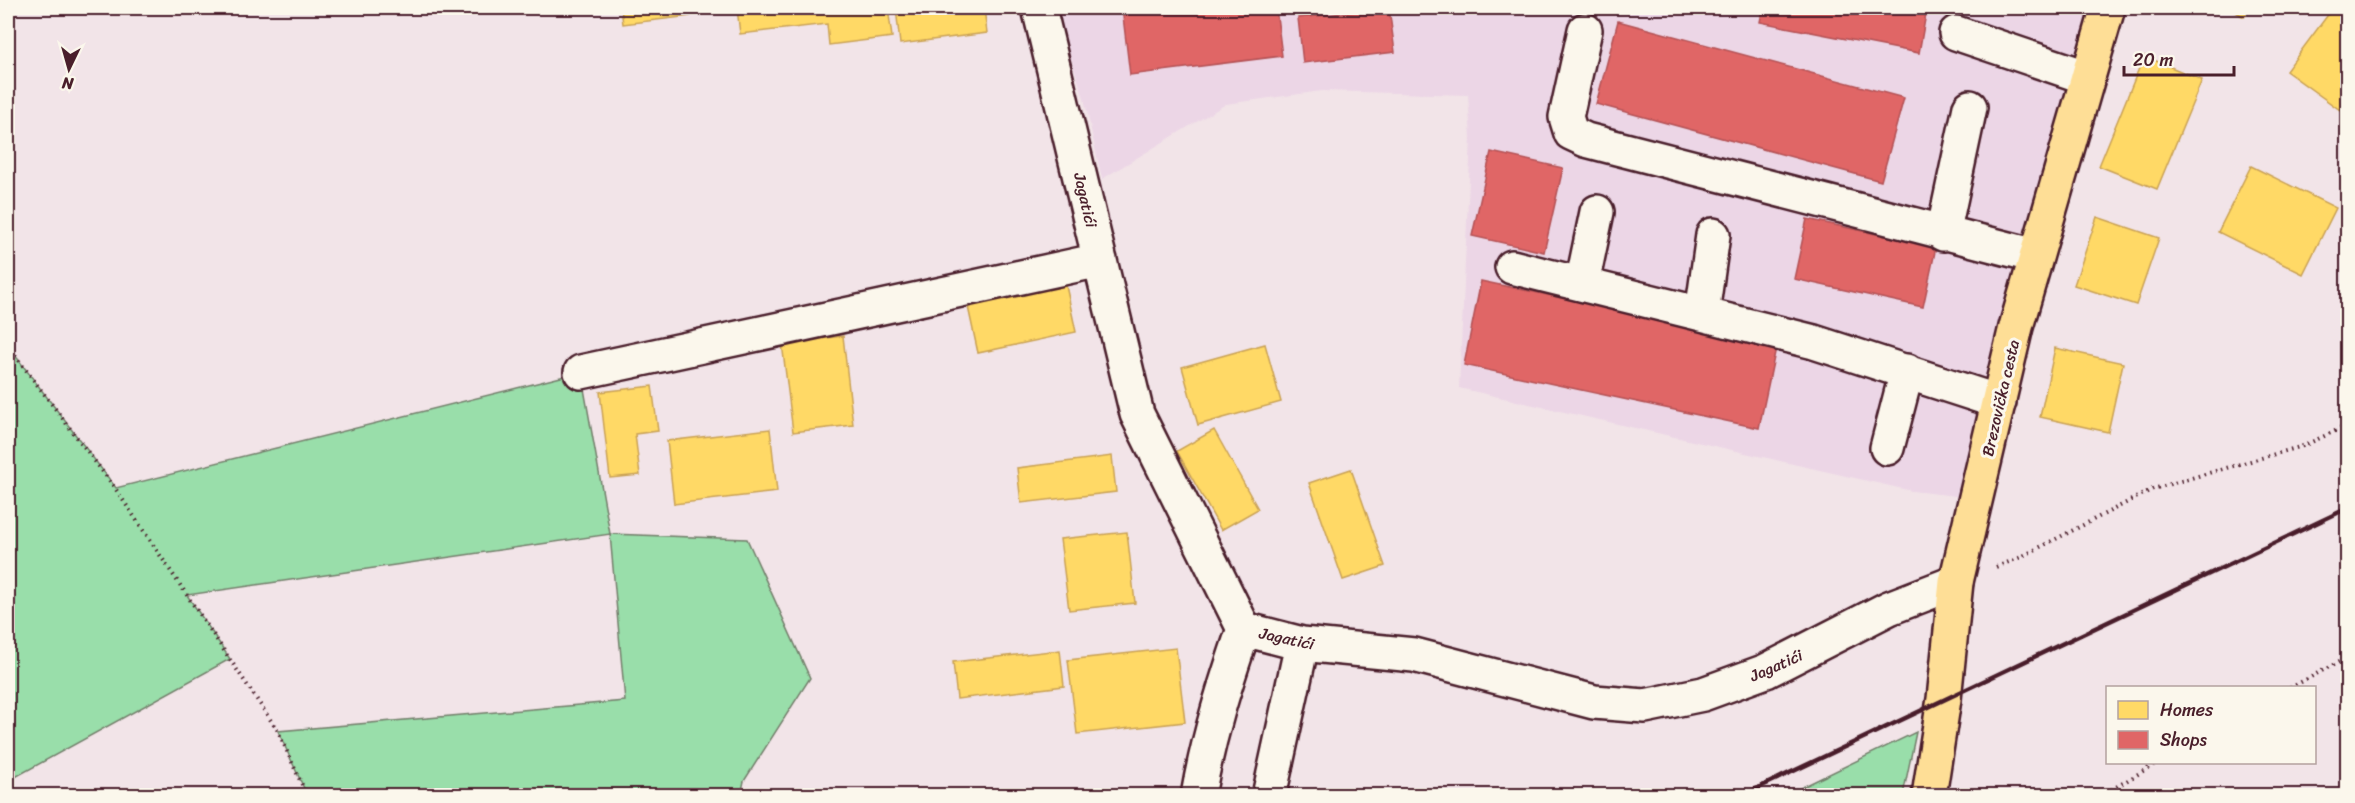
<svg xmlns="http://www.w3.org/2000/svg" width="2355" height="803" font-family="Sriracha,sans-serif">
<rect width="100%" height="100%" fill="#f2e4e8"/>
<filter id="ink" filterUnits="userSpaceOnUse"><feTurbulence type="fractalNoise" baseFrequency=".0167" numOctaves="2"/><feDisplacementMap in="SourceGraphic" scale="12" xChannelSelector="R" yChannelSelector="G"/><feConvolveMatrix kernelMatrix="1 2 1 2 8 2 1 2 1" color-interpolation-filters="sRGB"/></filter>
<g filter="url(#ink)">
<path fill="#ecd6e6" d="M 1093,8 L 2090,8 L 2010,286 L 1957,496 L 1912,491 L 1459,388 L 1471,138 L 1468,95 L 1322,91 L 1226,104 L 1102,179 L 1084,98 L 1056,13 Z"/>
<path fill="#99deaa" stroke="#727e6a" stroke-width="1.5" d="M 8,346 L 116,488 L 581,372 L 610,534 L 747,539 L 810,678 L 744,781 L 741,795 L 307,795 L 278,731 L 625,701 L 610,534 L 187,595 L 230,659 L 8,781 Z
M 1916,732 L 1903,795 L 1786,795 Z"/>
<path fill="#ffd966" stroke="#c9a154" stroke-width="1.5" d="M 621,8 L 689,8 L 690,16 L 623,24 Z
M 737,8 L 828,8 L 828,12 L 888,8 L 892,37 L 829,45 L 827,24 L 740,34 Z
M 896,8 L 984,8 L 987,33 L 900,44 Z
M 2229,8 L 2251,8 L 2244,17 Z
M 2333,8 L 2348,8 L 2348,100 L 2340,110 L 2286,71 Z
M 2144,56 L 2202,80 L 2157,189 L 2099,166 Z
M 2251,166 L 2336,208 L 2303,274 L 2218,232 Z
M 2097,217 L 2159,238 L 2136,305 L 2074,285 Z
M 1065,281 L 1076,332 L 978,353 L 967,302 Z
M 843,336 L 853,425 L 793,432 L 782,343 Z
M 1265,344 L 1281,402 L 1198,425 L 1182,367 Z
M 2055,348 L 2123,363 L 2108,432 L 2040,417 Z
M 652,386 L 658,431 L 635,434 L 640,475 L 610,478 L 600,392 Z
M 770,429 L 777,492 L 674,504 L 667,441 Z
M 1214,430 L 1258,509 L 1221,530 L 1177,451 Z
M 1112,456 L 1116,492 L 1021,503 L 1017,468 Z
M 1351,469 L 1385,566 L 1343,580 L 1309,483 Z
M 1127,532 L 1135,603 L 1069,610 L 1060,539 Z
M 1176,648 L 1185,722 L 1077,734 L 1068,660 Z
M 1060,650 L 1064,686 L 957,699 L 953,662 Z"/>
<path fill="#e06666" stroke="#b35154" stroke-width="1.5" d="M 1122,8 L 1276,8 L 1282,56 L 1130,75 Z
M 1389,8 L 1395,52 L 1303,63 L 1298,18 Z
M 1763,8 L 1927,8 L 1919,53 L 1760,22 Z
M 1618,21 L 1904,98 L 1881,181 L 1596,104 Z
M 1491,152 L 1563,168 L 1544,252 L 1472,236 Z
M 1807,219 L 1936,247 L 1923,307 L 1794,279 Z
M 1481,281 L 1777,343 L 1759,428 L 1464,365 Z"/>
<g fill="none" stroke-linecap="round" stroke-linejoin="round">
<g stroke="#4a1f2b" stroke-width="38">
<path id="minor" d="M 1039,8 L 1137,414 L 1244,629 L 1302,644 L 1414,655 L 1594,702 L 1645,706 L 1703,694 L 1766,671 L 1889,608 L 1956,582
M 1585,30 L 1566,117 L 1571,133 L 1586,140 L 2036,256
M 1956,33 L 2086,77
M 1943,234 L 1970,107
M 1512,267 L 1814,342 L 1999,402
M 1582,284 L 1597,212
M 1702,314 L 1713,235
M 581,372 L 1100,260
M 1887,448 L 1907,371
M 1198,796 C 1208,738 1225,684 1244,629
M 1269,796 L 1302,644"/>
</g>
<g stroke="#4a1f2b" stroke-width="38">
<path id="major" d="M 1929,796 L 1944,699 L 1956,582 L 2016,327 L 2108,8"/>
</g>
<path stroke="#4a1f2b" stroke-width="4" stroke-dasharray="1.5 4.5" stroke-linecap="butt" d="M 8,346 L 115,488 L 278,731 L 307,796
M 1996,567 L 2019,558 L 2153,489 L 2303,446 L 2348,425
M 2290,688 L 2348,657
M 2101,796 L 2158,762"/>
<use href="#minor" stroke="#fbf7ec" stroke-width="33"/>
<use href="#major" stroke="#fede96" stroke-width="33"/>
<path stroke="#4a1f2b" stroke-width="4.5" d="M 1741,796 L 2348,508"/>
</g>
</g>
<g text-anchor="middle" stroke-width="6" stroke-linejoin="round" paint-order="stroke">
<g font-size="16" fill="#4a1f2b" stroke="#fbf7ec">
<text transform="translate(1086 200) rotate(77)" y="6">Jagatići</text>
<text transform="translate(2000 398) rotate(-77)" y="6">Brezovička cesta</text>
<text transform="translate(1287 638) rotate(12)" y="6">Jagatići</text>
<text transform="translate(1776 665) rotate(-24)" y="6">Jagatići</text>
</g>
</g>
<rect width="2355" height="803" fill="none" stroke="#fbf7ec" stroke-width="30"/>
<rect x="15" y="15" width="2325" height="773" fill="none" stroke="#4a1f2b" stroke-width="2" filter="url(#ink)"/>
<rect x="2106" y="686" width="210" height="78" fill="#fbf7ec" stroke="#b4a19f" stroke-width="1.5"/>
<rect x="2118" y="701" width="30" height="18" fill="#ffd966" stroke="#b4a19f" stroke-width="1.5"/>
<text x="2160" y="716" font-size="18" fill="#4a1f2b">Homes</text>
<rect x="2118" y="731" width="30" height="18" fill="#e06666" stroke="#b4a19f" stroke-width="1.5"/>
<text x="2160" y="746" font-size="18" fill="#4a1f2b">Shops</text>
<g transform="translate(69 69) rotate(185)" stroke="#fbf7ec" stroke-width="4.5" paint-order="stroke">
<path d="M0-4.5L10 22L0 15L-10 22Z" fill="#4a1f2b"/>
<text y="-9" font-size="16" font-weight="bold" text-anchor="middle" fill="#4a1f2b">N</text>
</g>
<path d="M2124 66v9h110v-9" fill="none" stroke="#4a1f2b" stroke-width="3"/>
<text x="2133" y="66" font-size="18" fill="#4a1f2b" stroke="#fbf7ec" stroke-width="4.5" paint-order="stroke">20 m</text>
</svg>
